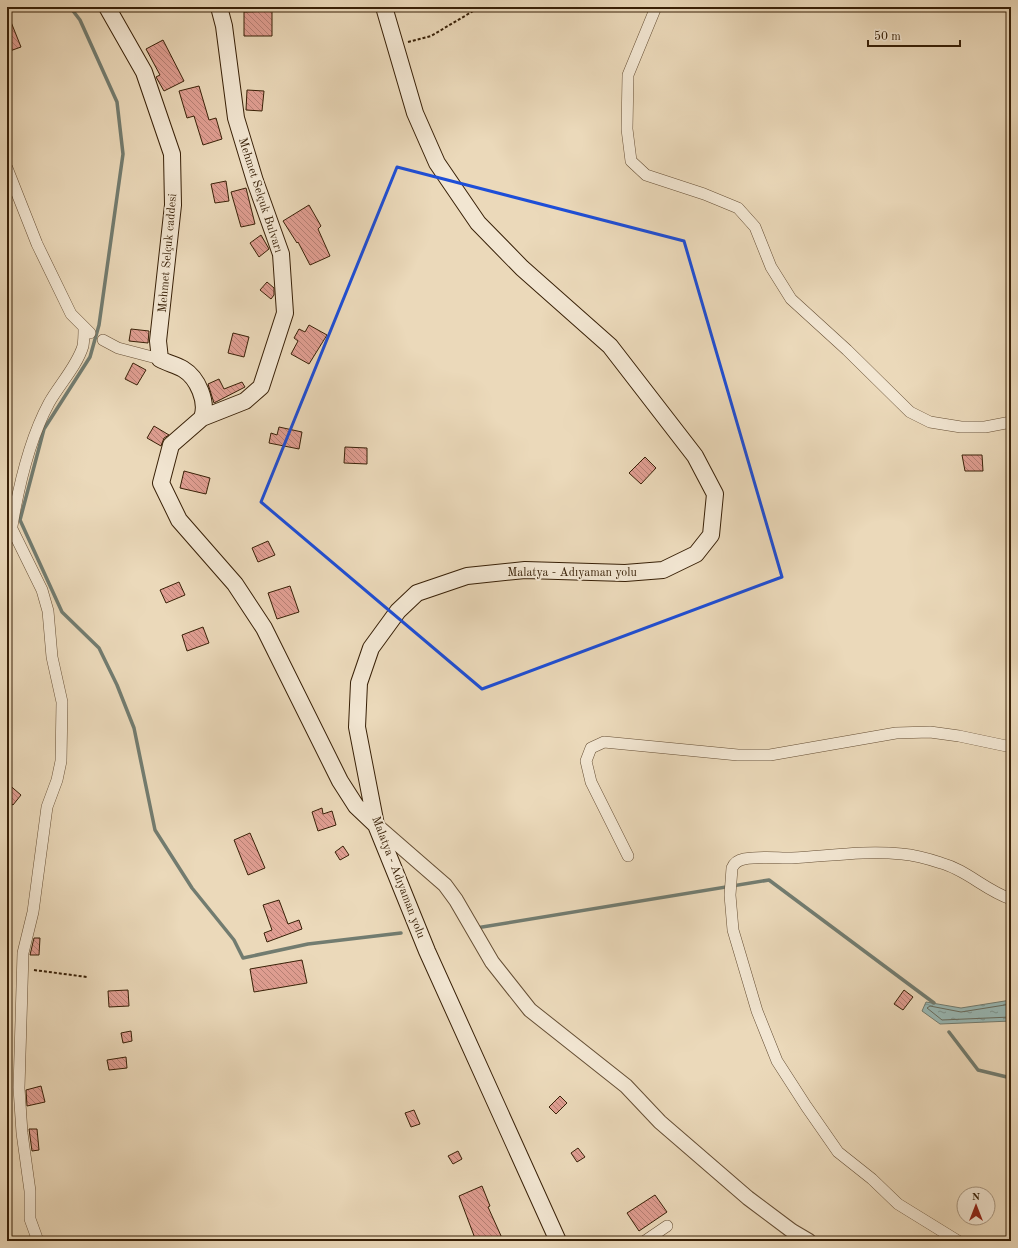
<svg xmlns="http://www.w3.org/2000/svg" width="1018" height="1248" font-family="'Old Standard TT',serif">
<defs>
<pattern id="water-ripples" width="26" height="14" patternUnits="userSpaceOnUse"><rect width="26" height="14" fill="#99b9b6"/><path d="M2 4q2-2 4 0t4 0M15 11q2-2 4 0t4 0" fill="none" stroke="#7e9692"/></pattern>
<pattern id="building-back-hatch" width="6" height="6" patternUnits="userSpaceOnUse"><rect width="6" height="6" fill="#e09e92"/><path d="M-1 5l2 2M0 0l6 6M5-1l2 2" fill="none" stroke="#b78075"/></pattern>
</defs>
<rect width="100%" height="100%" fill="#ebd9ba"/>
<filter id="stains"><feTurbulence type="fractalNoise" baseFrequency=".005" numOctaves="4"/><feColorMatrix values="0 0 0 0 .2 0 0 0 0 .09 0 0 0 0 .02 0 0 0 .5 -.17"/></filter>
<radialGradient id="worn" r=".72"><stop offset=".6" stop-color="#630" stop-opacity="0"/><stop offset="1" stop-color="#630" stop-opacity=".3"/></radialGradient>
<path fill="url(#water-ripples)" stroke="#727c70" d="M 1011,1000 L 1011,1021 L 940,1024 L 922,1011 L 926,1002 L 961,1008 Z"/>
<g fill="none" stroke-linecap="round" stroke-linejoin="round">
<path stroke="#686c5e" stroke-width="1" d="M 1011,1004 L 961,1012 L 930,1006 L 927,1008 L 942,1020 L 1011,1017"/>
<path stroke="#727c70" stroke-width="3.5" d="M 70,7 L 80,20 L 117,102 L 123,154 L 99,325 L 90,357 L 44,429 L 20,520 L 62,612 L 99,648 L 117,685 L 134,728 L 155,830 L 192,888 L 234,940 L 243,958 L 308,944 L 401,933
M 476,928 L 769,880 L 934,1003
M 949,1032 L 978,1070 L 1011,1078"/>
</g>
<path fill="url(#building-back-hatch)" stroke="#382007" d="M 272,11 L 272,36 L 244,36 L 244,12 Z
M 7,12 L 21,47 L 7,52 Z
M 163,40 L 184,81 L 164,91 L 156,77 L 160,75 L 146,49 Z
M 199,86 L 209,120 L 216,118 L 222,139 L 203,145 L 194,116 L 187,118 L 179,91 Z
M 247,90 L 264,91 L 262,111 L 246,110 Z
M 226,181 L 229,201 L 215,203 L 211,184 Z
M 246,188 L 255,224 L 241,227 L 231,192 Z
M 309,205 L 321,226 L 318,229 L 330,256 L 310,265 L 298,242 L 297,243 L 283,221 Z
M 261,235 L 269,249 L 259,257 L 250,243 Z
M 267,282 L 274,288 L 274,295 L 271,299 L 260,290 Z
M 309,325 L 327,335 L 309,364 L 291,354 L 298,341 L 294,338 L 299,329 L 305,332 Z
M 131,329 L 149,331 L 148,343 L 129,341 Z
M 233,333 L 249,337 L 244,357 L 228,353 Z
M 133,363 L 146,370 L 137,385 L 125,379 Z
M 219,379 L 224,389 L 242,382 L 245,387 L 214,403 L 208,384 Z
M 154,426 L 169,435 L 164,438 L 161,446 L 147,438 Z
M 279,427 L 302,432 L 299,449 L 269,443 L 271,433 L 277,435 Z
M 345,447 L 367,448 L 367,464 L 344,463 Z
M 962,455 L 982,455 L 983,471 L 965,471 Z
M 645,457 L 656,468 L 641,484 L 629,473 Z
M 184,471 L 210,478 L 206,494 L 180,488 Z
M 268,541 L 275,555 L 258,562 L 252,548 Z
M 179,582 L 185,595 L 166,603 L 160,590 Z
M 290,586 L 299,612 L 277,619 L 268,593 Z
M 203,627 L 209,643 L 187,651 L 182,635 Z
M 7,783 L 21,795 L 13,805 L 7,801 Z
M 322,808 L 323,814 L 332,811 L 336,825 L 318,831 L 312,812 Z
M 250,833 L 265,868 L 248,875 L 234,840 Z
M 343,846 L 349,855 L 340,860 L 335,852 Z
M 279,900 L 288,924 L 299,920 L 302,929 L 267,942 L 264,933 L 272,930 L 263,905 Z
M 34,938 L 40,938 L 39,955 L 30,955 Z
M 302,960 L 307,983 L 254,992 L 250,969 Z
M 128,990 L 129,1006 L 109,1007 L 108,991 Z
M 904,990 L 913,997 L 903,1010 L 894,1004 Z
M 131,1031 L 132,1041 L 123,1043 L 121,1033 Z
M 126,1057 L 127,1068 L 109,1070 L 107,1060 Z
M 41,1086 L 45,1102 L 27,1106 L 26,1090 Z
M 560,1096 L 567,1103 L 556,1114 L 549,1107 Z
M 414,1110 L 420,1124 L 411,1127 L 405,1113 Z
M 29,1129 L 37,1129 L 39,1150 L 32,1151 Z
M 578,1148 L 585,1157 L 577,1162 L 571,1153 Z
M 458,1151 L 462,1159 L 453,1164 L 448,1156 Z
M 482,1186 L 490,1206 L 488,1207 L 502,1238 L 494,1241 L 476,1241 L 459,1196 Z
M 655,1195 L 667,1212 L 639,1231 L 627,1213 Z"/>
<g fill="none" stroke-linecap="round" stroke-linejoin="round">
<g stroke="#654e34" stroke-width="12">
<path id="minor" d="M 656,7 L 628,75 L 627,129 L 631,161 L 646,175 L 704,194 L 738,208 L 755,227 L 771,267 L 791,299 L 847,350 L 910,412 L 930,422 L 961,427 L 985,427 L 1011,422
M 7,168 L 37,244 L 71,314 L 90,333
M 103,340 L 118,348 L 160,359
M 11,527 L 42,590 L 48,611 L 52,657 L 62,702 L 61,761 L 57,780 L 47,807 L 33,912 L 23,953 L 19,1088 L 22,1133 L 30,1191 L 30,1219 L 38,1241
M 7,530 L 12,526 C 19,484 29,440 49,403 C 59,385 77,366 83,346 C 84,340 84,333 84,327
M 628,856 L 591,782 L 586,761 L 591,748 L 604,742 L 738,755 L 770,755 L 896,733 L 930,732 L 959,736 L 1011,747
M 645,1241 L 667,1226
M 958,1241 L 898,1204 L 872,1179 L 838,1152 L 806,1106 L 777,1061 L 757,1011 L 733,930 L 730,895 L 732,868 C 734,863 739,860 744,859 C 760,856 776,858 792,858 C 829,856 865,850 902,854 C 915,855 929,859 941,863 C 967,870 986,891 1011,899"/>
</g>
<g stroke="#654e34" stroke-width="16">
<path id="tertiary" d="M 376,825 L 445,885 L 456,900 L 492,962 L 530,1010 L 626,1086 L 660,1122 L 748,1198 L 792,1231 L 809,1241"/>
</g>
<g stroke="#382007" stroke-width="18">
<path id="secondary" d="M 107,7 L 144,72 L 172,154 L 173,205 L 158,341 L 160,359 C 167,363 176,365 183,369 C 198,378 208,402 202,418
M 219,7 L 224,26 L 236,118 L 255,181 L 281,254 L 285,313 L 261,387 L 245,401 L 202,418 L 171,445 L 161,483 L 179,520 L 235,584 L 264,628 L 340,781 L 356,806 L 376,825
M 384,7 L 415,113 L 437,163 L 478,223 L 522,268 L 610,346 L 695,456 L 715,494 L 711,535 L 696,554 L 663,570 L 625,573 L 525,570 L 467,576 L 417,593 L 398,611 L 371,648 L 359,683 L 357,727 L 376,825 L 427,951 L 558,1241"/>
</g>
<path stroke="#382007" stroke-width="2" stroke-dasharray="3 2" stroke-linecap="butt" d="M 408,42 L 431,36 L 480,7
M 34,970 L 87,977"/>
<use href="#minor" stroke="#f2e6d2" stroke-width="11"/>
<use href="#tertiary" stroke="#f2e6d2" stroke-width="14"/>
<use href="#secondary" stroke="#f2e6d2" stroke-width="16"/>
</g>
<path fill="none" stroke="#1d4ed8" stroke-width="3" stroke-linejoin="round" d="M 397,167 L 684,241 L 782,577 L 482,689 L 261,502 Z"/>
<g text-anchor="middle" stroke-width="4" stroke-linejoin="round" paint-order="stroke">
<g font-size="12" fill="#382007" stroke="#f2e6d2">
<text transform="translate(261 195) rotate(72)" y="4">Mehmet Selçuk Bulvarı</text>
<text transform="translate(167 253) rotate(-85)" y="4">Mehmet Selçuk caddesi</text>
<text x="572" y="576">Malatya - Adıyaman yolu</text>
<text transform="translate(399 877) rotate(69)" y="4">Malatya - Adıyaman yolu</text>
</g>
</g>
<rect width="1018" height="1248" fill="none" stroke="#ebd9ba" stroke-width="24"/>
<rect x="8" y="8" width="1002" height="1232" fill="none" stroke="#382007" stroke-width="2"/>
<rect x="12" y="12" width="994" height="1224" fill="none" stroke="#382007"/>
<g transform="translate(976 1206)"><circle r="19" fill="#f2e6d2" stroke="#a89781"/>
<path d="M0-3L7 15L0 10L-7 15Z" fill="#8f2418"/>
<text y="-6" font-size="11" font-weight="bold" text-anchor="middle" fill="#382007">N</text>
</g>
<path d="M868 40v6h92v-6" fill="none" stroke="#382007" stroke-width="2"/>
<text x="874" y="40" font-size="12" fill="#382007" stroke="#f2e6d2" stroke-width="3" paint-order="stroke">50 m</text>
<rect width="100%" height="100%" filter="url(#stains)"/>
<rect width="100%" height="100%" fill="url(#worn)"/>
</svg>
